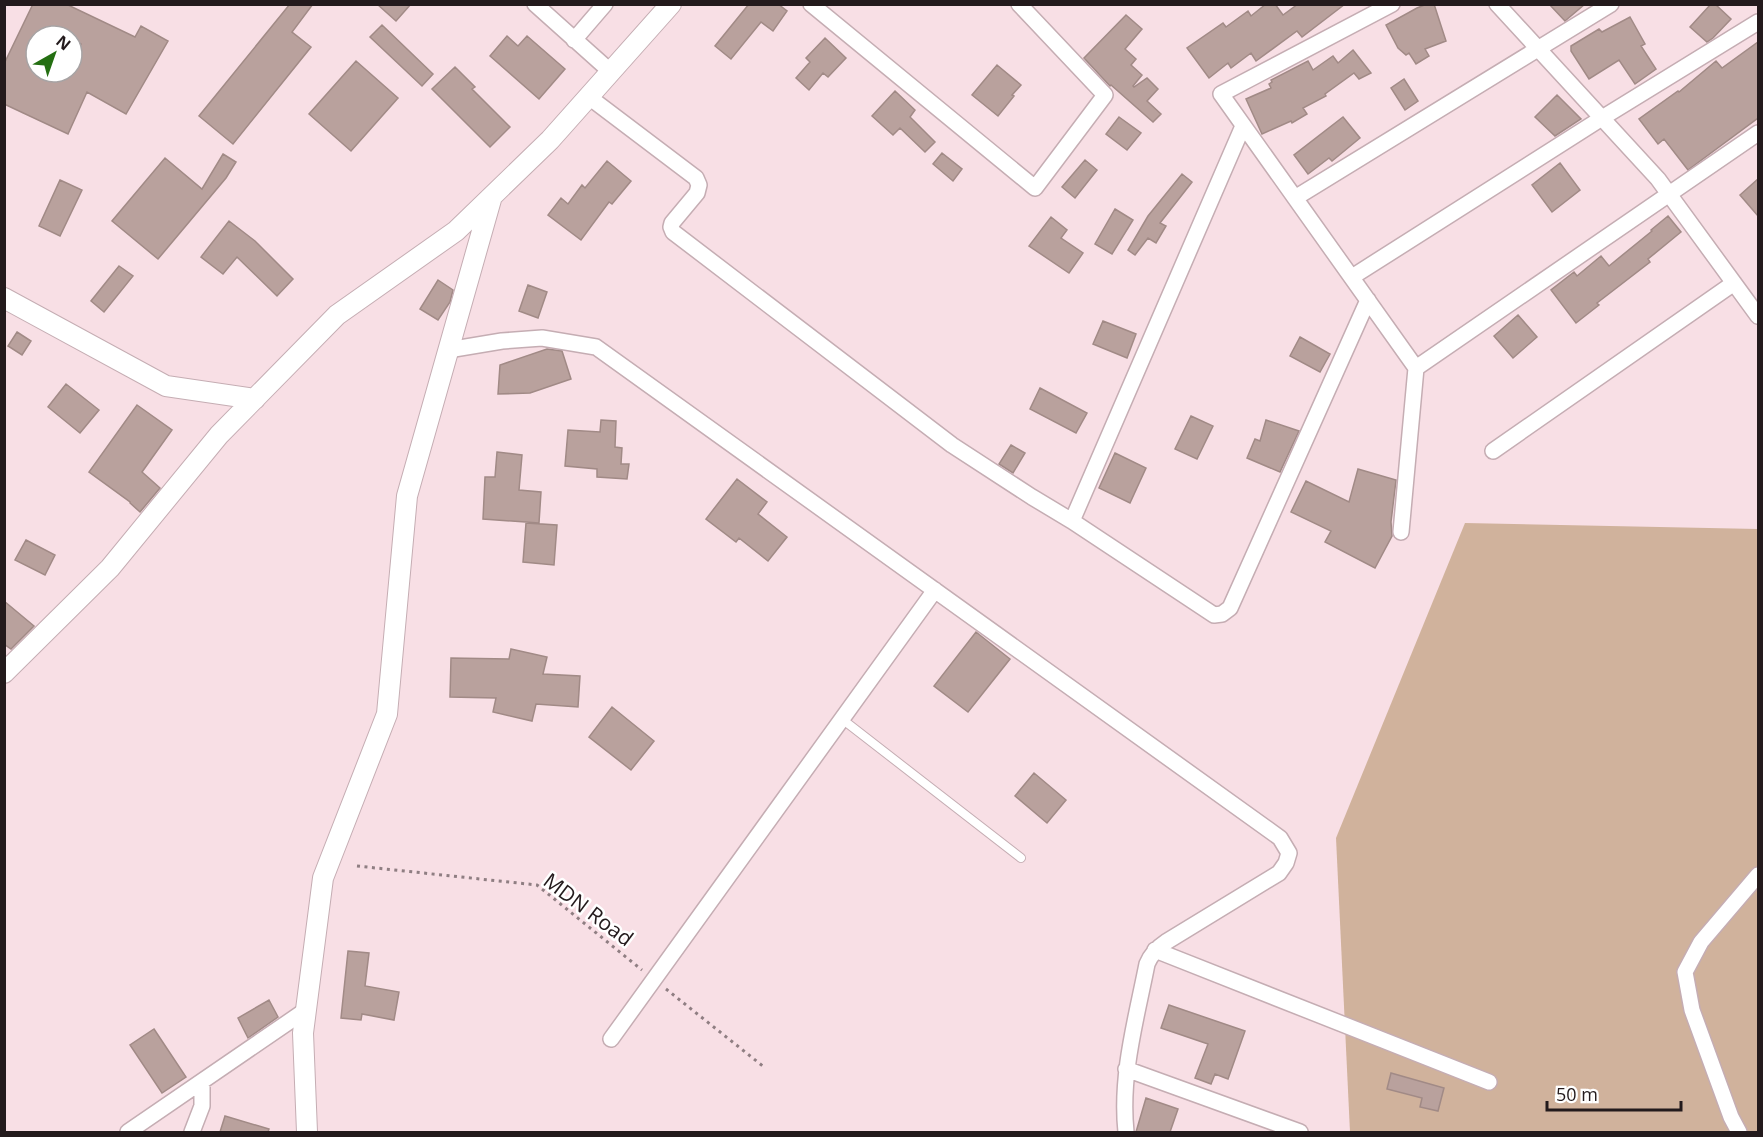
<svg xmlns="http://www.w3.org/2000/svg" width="1763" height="1137" font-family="'Open Sans',sans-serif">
<rect width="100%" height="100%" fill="#f8dfe5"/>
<path fill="#d0b29c" d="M 1465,523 L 1758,529 L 1758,1132 L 1350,1132 L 1336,838 Z"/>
<path fill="#b9a19d" stroke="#a18a86" stroke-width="1.5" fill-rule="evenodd" d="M 33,4 L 66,4 L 135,37 L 141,26 L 168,41 L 126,114 L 87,92 L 68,134 L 4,104 L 4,64 ZM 36,36 L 72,36 L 72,39 L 81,44 L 72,61 L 72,72 L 36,72 Z
M 290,4 L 313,4 L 292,32 L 311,47 L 233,144 L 199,116 Z
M 377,4 L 411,4 L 396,21 Z
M 749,4 L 778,4 L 787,11 L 773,31 L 761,22 L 731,59 L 715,46 Z
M 1266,4 L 1275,4 L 1283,15 L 1298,4 L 1345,4 L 1302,37 L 1297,31 L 1256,61 L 1251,53 L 1231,68 L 1228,63 L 1209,78 L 1187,48 L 1223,23 L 1226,27 L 1248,11 L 1251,16 Z
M 1427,4 L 1434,4 L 1446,41 L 1425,49 L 1429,56 L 1416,64 L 1409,53 L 1406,55 L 1398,48 L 1386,25 L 1417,8 Z
M 1549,4 L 1585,4 L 1565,21 Z
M 1711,4 L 1715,4 L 1731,19 L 1713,38 L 1707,42 L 1690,27 Z
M 1126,15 L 1142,29 L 1125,49 L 1136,59 L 1131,65 L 1142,75 L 1133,86 L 1134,87 L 1147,78 L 1158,89 L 1147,101 L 1161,114 L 1153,122 L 1111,85 L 1110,86 L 1084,58 Z
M 1630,17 L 1645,44 L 1641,46 L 1656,69 L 1635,84 L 1619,60 L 1589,79 L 1571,51 L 1571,46 L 1599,29 L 1602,32 Z
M 382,25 L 433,74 L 422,86 L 370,37 Z
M 507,36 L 518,46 L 527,36 L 565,69 L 539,99 L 490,56 Z
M 825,38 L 846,58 L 828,77 L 823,73 L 809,90 L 796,78 L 810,62 L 806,58 Z
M 1758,42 L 1758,118 L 1688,170 L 1664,139 L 1658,144 L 1639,119 L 1678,91 L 1679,92 L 1716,61 L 1722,68 Z
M 1353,50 L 1371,73 L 1359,79 L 1354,73 L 1325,94 L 1326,96 L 1303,108 L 1307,114 L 1292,123 L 1291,121 L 1262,134 L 1246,99 L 1271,88 L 1269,84 L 1272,82 L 1271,80 L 1308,61 L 1313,70 L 1333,56 L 1338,63 Z
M 356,61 L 398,98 L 351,151 L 309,114 Z
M 997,65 L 1021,85 L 1012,95 L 1014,96 L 998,116 L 972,95 Z
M 455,67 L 475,87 L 472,89 L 510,127 L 490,147 L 432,89 Z
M 1404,79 L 1418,101 L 1405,110 L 1391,88 Z
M 895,91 L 915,110 L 910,117 L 935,142 L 925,152 L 900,128 L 893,135 L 872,116 Z
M 1557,95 L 1581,119 L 1555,136 L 1535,117 Z
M 1119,117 L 1141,133 L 1127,150 L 1106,134 Z
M 1343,117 L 1360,138 L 1332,161 L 1329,158 L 1308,174 L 1294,155 Z
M 942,153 L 962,169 L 953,181 L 933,164 Z
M 223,154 L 236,162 L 226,178 L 158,259 L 112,221 L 165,158 L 202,189 Z
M 1085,160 L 1097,170 L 1075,198 L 1062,187 Z
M 607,161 L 631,181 L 612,204 L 609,202 L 581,240 L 548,215 L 561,198 L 568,204 L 582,185 L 585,188 Z
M 1560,163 L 1580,190 L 1552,212 L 1532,185 Z
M 1182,174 L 1192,182 L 1160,223 L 1166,226 L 1156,243 L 1148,238 L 1135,255 L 1128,250 L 1148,216 Z
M 1758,179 L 1758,216 L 1740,195 Z
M 60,180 L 82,190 L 60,236 L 39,226 Z
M 1115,209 L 1133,220 L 1112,254 L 1095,244 Z
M 1668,216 L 1681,232 L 1648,259 L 1650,262 L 1597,303 L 1599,305 L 1576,323 L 1551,290 L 1574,272 L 1577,276 L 1601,256 L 1609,266 L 1652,231 L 1651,230 Z
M 1051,217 L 1067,230 L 1061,238 L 1083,253 L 1069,273 L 1029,246 Z
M 229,221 L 255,241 L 293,279 L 277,296 L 237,257 L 223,274 L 201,257 Z
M 119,266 L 133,276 L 104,312 L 91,301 Z
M 438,280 L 453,290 L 450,302 L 438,320 L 420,309 Z
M 528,285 L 547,292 L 538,318 L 519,311 Z
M 1518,315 L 1537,337 L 1513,358 L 1494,336 Z
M 1103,321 L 1136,334 L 1127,358 L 1093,344 Z
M 17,332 L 31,341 L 22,355 L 8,346 Z
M 1300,337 L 1330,354 L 1320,372 L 1290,356 Z
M 547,349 L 562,351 L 571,379 L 530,393 L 498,394 L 500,365 Z
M 66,384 L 99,410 L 80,433 L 48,407 Z
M 1040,388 L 1087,413 L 1076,433 L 1030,409 Z
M 137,405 L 172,430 L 142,472 L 160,488 L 140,512 L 130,503 L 130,502 L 89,472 Z
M 1191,416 L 1213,426 L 1197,459 L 1175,449 Z
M 601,420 L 616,421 L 615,447 L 622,448 L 621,464 L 629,464 L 627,479 L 597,477 L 597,469 L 565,466 L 568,430 L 600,432 Z
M 1266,420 L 1299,431 L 1280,472 L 1247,458 L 1255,439 L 1260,441 Z
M 1011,445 L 1025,453 L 1013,473 L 999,464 Z
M 497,452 L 522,455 L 519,490 L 541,492 L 539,523 L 483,519 L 485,477 L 495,477 Z
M 1115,453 L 1146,468 L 1130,503 L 1099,488 Z
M 1358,469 L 1396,480 L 1391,522 L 1392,536 L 1375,568 L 1325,542 L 1331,531 L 1291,512 L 1306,481 L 1349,502 Z
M 737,479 L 767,502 L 758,514 L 787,537 L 768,561 L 739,538 L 736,542 L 706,519 Z
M 526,523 L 557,525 L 554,565 L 523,562 Z
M 26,540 L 55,555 L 45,575 L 15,560 Z
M 4,601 L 34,626 L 11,649 L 4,644 Z
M 976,632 L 1010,659 L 968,712 L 934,686 Z
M 511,649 L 547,657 L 543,674 L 580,676 L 578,707 L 536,704 L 532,721 L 493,712 L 496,698 L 450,697 L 451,658 L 509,659 Z
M 612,707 L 654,741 L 631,770 L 589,737 Z
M 1034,773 L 1066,800 L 1047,823 L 1015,796 Z
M 348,951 L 369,953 L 365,986 L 399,992 L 394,1020 L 362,1014 L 361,1020 L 341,1018 Z
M 269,1000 L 278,1017 L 248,1038 L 238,1018 Z
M 1169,1005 L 1245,1031 L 1228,1079 L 1215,1074 L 1211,1084 L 1195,1078 L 1208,1044 L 1161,1028 Z
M 154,1029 L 186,1077 L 162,1093 L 130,1045 Z
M 1391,1073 L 1444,1088 L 1438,1111 L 1420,1107 L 1422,1098 L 1387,1089 Z
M 1146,1098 L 1178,1109 L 1170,1132 L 1136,1132 Z
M 225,1116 L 269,1129 L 268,1132 L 220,1132 Z"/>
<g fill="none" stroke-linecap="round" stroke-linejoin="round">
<g stroke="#c5adb3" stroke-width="10">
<path id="lane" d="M 842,719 L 1021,858"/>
</g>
<g stroke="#c5adb3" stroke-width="18">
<path id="street" d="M 535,4 L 611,72
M 811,4 L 1035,188 L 1105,95 L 1019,4
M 1392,4 L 1221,94 L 1416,368 L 1758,133
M 1497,4 L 1658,179 L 1758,316
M 574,40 L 605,4
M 589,97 L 696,178 L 699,185 L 697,193 L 672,223 L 671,227 L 673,232 L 952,445 L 1032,497 L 1072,521 L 1214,615 L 1222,614 L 1230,608 L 1368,300
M 1295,198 L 1611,4
M 1352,277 L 1602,118 L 1758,22
M 448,350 L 502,341 L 542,338 L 596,347 L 1280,838 L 1289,853 L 1286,863 L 1279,873 L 1166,942 C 1157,948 1151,954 1147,964 C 1136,1020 1120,1075 1126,1132
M 1493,451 L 1734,283
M 1072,521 L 1243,126
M 1401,532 L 1416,368
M 1155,950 L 1489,1082
M 611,1039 L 935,590
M 1126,1069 L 1300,1132
M 128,1132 L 306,1010
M 192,1132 L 202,1106 L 202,1082
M 1739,1132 L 1731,1117 L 1692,1010 L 1685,972 L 1701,942 L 1758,875"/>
</g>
<g stroke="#c5adb3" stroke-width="22">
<path id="secondary" d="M 4,298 L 166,386 L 255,399
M 4,673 L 110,568 L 219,435 L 337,315 L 456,231 L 550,140 L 671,4
M 307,1132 L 303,1033 L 323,878 L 387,714 L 407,496 L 492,196"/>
</g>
<path stroke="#8f7e82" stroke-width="3" stroke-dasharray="3 4.5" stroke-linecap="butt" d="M 357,866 L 537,885 L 642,970
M 666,989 L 764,1067"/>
<use href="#lane" stroke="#fff" stroke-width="8"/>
<use href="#street" stroke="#fff" stroke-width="15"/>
<use href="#secondary" stroke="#fff" stroke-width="20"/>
</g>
<g text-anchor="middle" stroke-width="5" stroke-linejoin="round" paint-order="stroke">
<g font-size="21" fill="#231a1c" stroke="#fff">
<text transform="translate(588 910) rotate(37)" y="7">MDN Road</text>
</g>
</g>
<rect width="1763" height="1137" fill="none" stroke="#231a1c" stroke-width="12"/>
<g transform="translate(54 54) rotate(40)"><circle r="28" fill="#ffffff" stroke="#a7a3a4" stroke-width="1.5"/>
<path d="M0-4.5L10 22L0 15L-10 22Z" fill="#246f12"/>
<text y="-9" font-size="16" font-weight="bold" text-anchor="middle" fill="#231a1c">N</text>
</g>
<path d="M1547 1101v9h134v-9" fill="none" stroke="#231a1c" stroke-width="3"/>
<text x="1556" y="1101" font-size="18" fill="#231a1c" stroke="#ffffff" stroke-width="4.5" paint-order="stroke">50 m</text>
</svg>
